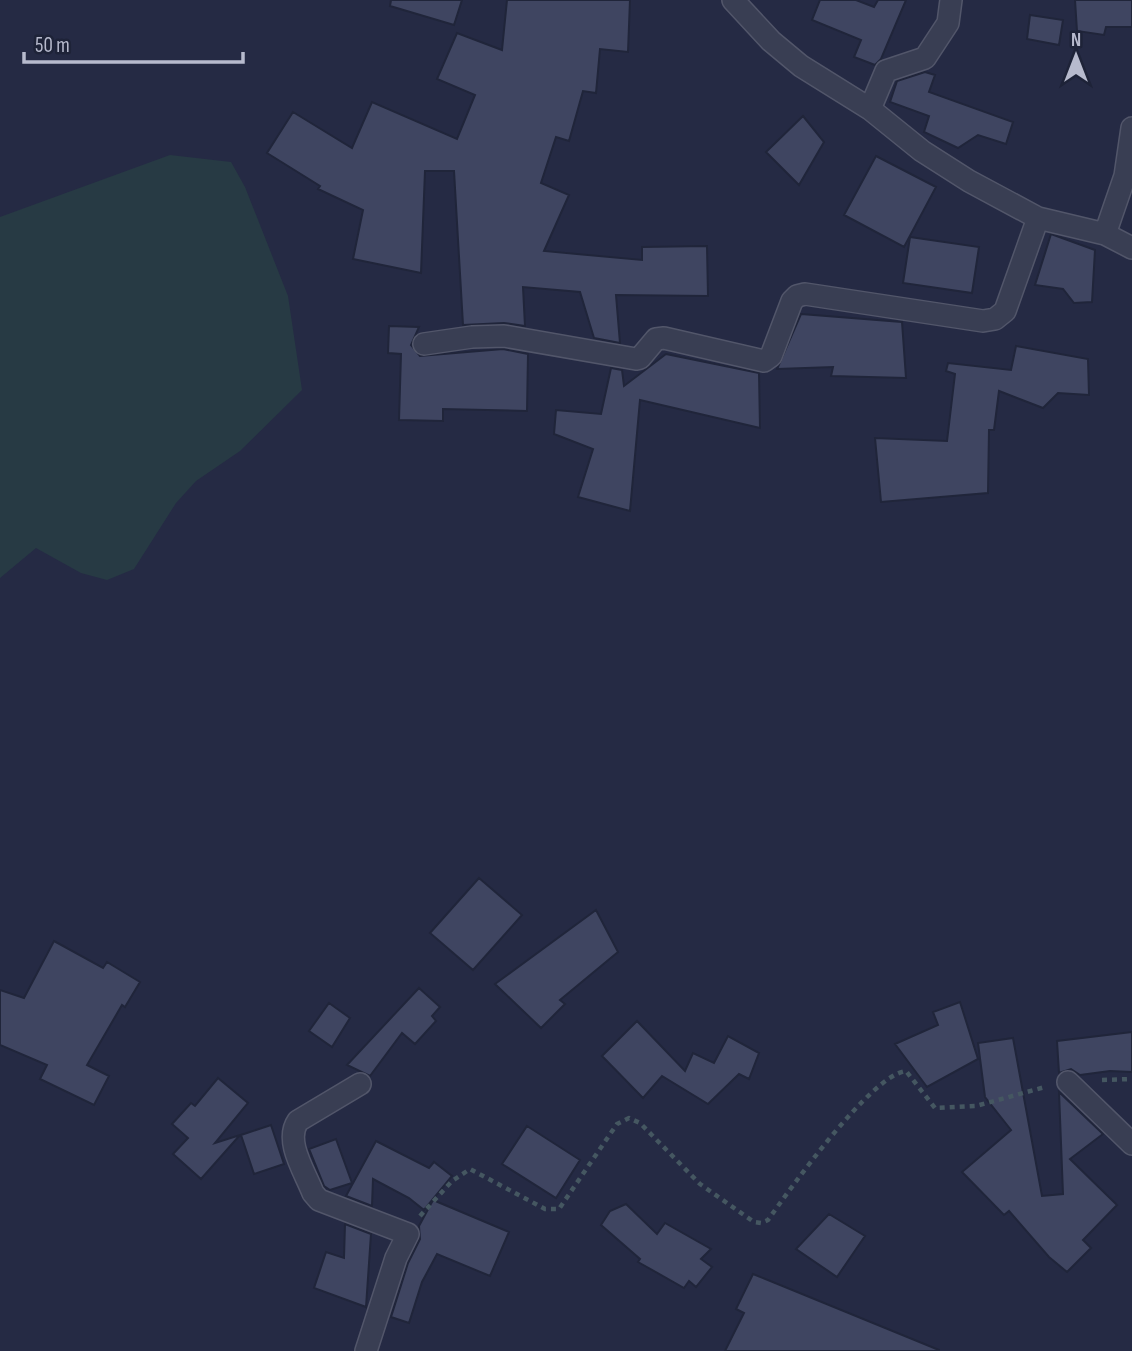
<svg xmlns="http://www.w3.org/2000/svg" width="1132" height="1351" font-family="'Sofia Sans Condensed',sans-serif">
<rect width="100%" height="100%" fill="#252a44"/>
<path fill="#273a44" d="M 170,155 L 231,162 L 245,187 L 288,296 L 302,390 L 240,451 L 196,481 L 176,503 L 134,569 L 107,580 L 81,573 L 36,548 L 0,578 L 0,217 Z"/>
<path fill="#3f4561" stroke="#20253a" stroke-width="2" d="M 391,0 L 462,0 L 454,25 L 390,6 Z
M 507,0 L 630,0 L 628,52 L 600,49 L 596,93 L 583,91 L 569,141 L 556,137 L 541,183 L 569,195 L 544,251 L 642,260 L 642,247 L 707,246 L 708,296 L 616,295 L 620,343 L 594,338 L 580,292 L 523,287 L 525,326 L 504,323 L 463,325 L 454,171 L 425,171 L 421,273 L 353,259 L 363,210 L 318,189 L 320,186 L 267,153 L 293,112 L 352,148 L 372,102 L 457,139 L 475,95 L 437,79 L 457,33 L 502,50 Z
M 820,0 L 856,0 L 874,7 L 878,0 L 906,0 L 881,59 L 875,65 L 854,57 L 861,40 L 812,20 Z
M 1075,0 L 1132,0 L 1132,27 L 1106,27 L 1104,35 L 1077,31 Z
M 1030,15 L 1063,20 L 1059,45 L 1027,39 Z
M 925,72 L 935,75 L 929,92 L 1013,122 L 1006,144 L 978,135 L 958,148 L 924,132 L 929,116 L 890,102 L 897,81 Z
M 803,116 L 824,142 L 799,185 L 766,152 Z
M 876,156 L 936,187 L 904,247 L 844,215 Z
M 1051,234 L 1095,250 L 1092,302 L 1074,303 L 1063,289 L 1035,285 Z
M 910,237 L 979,247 L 972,293 L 903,283 Z
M 801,314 L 902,322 L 906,378 L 831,376 L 833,367 L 777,369 Z
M 389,326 L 419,327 L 411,345 L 420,356 L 503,349 L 528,354 L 527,411 L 443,409 L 443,421 L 399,420 L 401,354 L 388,353 Z
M 1016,346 L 1088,359 L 1089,395 L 1058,393 L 1043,408 L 999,391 L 994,430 L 989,430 L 988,493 L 881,502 L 875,438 L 947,441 L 955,374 L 946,371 L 948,363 L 1011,370 Z
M 666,354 L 759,373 L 760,428 L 640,400 L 630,511 L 578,497 L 593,449 L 554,434 L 556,410 L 601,414 L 611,368 L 622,370 L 624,386 Z
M 479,878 L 522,915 L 473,970 L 430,933 Z
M 596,910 L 618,952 L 560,1000 L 565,1004 L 541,1028 L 495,984 Z
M 54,941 L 103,968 L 107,962 L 140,982 L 125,1007 L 122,1005 L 87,1065 L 109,1076 L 94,1105 L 40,1079 L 47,1065 L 0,1045 L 0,990 L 24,998 Z
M 419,988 L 440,1007 L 432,1016 L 436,1021 L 415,1044 L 402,1033 L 370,1076 L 347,1065 Z
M 960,1002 L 978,1059 L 927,1087 L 895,1044 L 938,1025 L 933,1012 Z
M 329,1003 L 350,1018 L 332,1047 L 309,1031 Z
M 637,1021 L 685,1071 L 693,1053 L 714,1063 L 728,1036 L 759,1053 L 749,1079 L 739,1074 L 708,1104 L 662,1076 L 643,1098 L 602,1056 Z
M 1132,1032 L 1132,1072 L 1110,1071 L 1080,1075 L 1071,1069 L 1059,1073 L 1057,1041 Z
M 1013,1038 L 1042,1196 L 1063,1194 L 1059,1092 L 1103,1134 L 1070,1159 L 1117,1205 L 1083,1240 L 1091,1248 L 1067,1272 L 1049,1257 L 1009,1211 L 1004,1215 L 962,1172 L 1011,1130 L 985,1097 L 978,1043 Z
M 218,1078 L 248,1103 L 215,1143 L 240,1135 L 201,1179 L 173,1154 L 188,1138 L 172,1124 L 191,1103 L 195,1106 Z
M 271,1125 L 284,1164 L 254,1174 L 241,1135 Z
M 527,1126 L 580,1160 L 556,1198 L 502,1164 Z
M 336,1139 L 352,1183 L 330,1190 L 324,1186 L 309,1149 Z
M 376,1141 L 429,1168 L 434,1162 L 452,1176 L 424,1210 L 409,1198 L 373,1179 L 372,1206 L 346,1196 Z
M 433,1200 L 509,1232 L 490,1276 L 437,1254 L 422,1282 L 409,1323 L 391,1317 L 408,1263 L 420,1239 L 419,1226 Z
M 626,1204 L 657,1234 L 665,1223 L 711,1249 L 701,1259 L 712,1267 L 696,1287 L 689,1281 L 684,1288 L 638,1262 L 640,1259 L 601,1225 L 610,1211 Z
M 829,1214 L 865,1236 L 837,1277 L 796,1249 Z
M 345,1224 L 371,1234 L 366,1307 L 314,1288 L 326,1252 L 344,1258 Z
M 753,1274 L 939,1350 L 939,1351 L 725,1351 L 744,1313 L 736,1309 Z"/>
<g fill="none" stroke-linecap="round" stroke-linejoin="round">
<g stroke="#52566a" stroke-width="24">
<path id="minor" d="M 733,0 L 771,41 L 801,66 L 870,109 L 922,151 L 969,181 L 1038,218 L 1105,234 L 1132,248
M 870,109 L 886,71 L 925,58 L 948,23 L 951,0
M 1105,234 L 1125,176 L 1132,128
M 424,344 L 472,337 L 504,336 L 636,359 L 640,358 L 656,339 L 664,338 L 764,361 L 771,356 L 792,301 L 797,296 L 805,294 L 983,321 L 995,319 L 1005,311 L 1038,218
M 1068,1082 L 1132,1144
M 360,1084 L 298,1121 C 284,1141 305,1172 313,1193 L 319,1200 L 408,1234 L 396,1258 L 366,1351"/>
</g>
<path stroke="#455761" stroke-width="4.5" stroke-dasharray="5 5" stroke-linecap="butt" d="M 1102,1080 L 1132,1079
M 420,1216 L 452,1181 L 470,1169 L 545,1209 L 559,1209 L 617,1124 L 629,1118 L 640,1123 L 700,1184 L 754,1222 L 761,1223 L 768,1220 C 790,1189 871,1075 906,1071 L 935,1108 L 976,1106 L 1045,1087"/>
<use href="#minor" stroke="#393e53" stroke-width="21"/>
</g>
<g transform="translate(1076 56)" stroke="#1e2338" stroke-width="5" paint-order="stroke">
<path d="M0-5L12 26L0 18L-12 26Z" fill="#b7bacd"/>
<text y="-10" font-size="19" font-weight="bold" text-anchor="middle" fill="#b7bacd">N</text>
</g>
<path d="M24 52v10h219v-10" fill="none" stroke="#b7bacd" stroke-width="3.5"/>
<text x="35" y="52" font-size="21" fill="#b7bacd" stroke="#1e2338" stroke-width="5" paint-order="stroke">50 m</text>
</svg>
